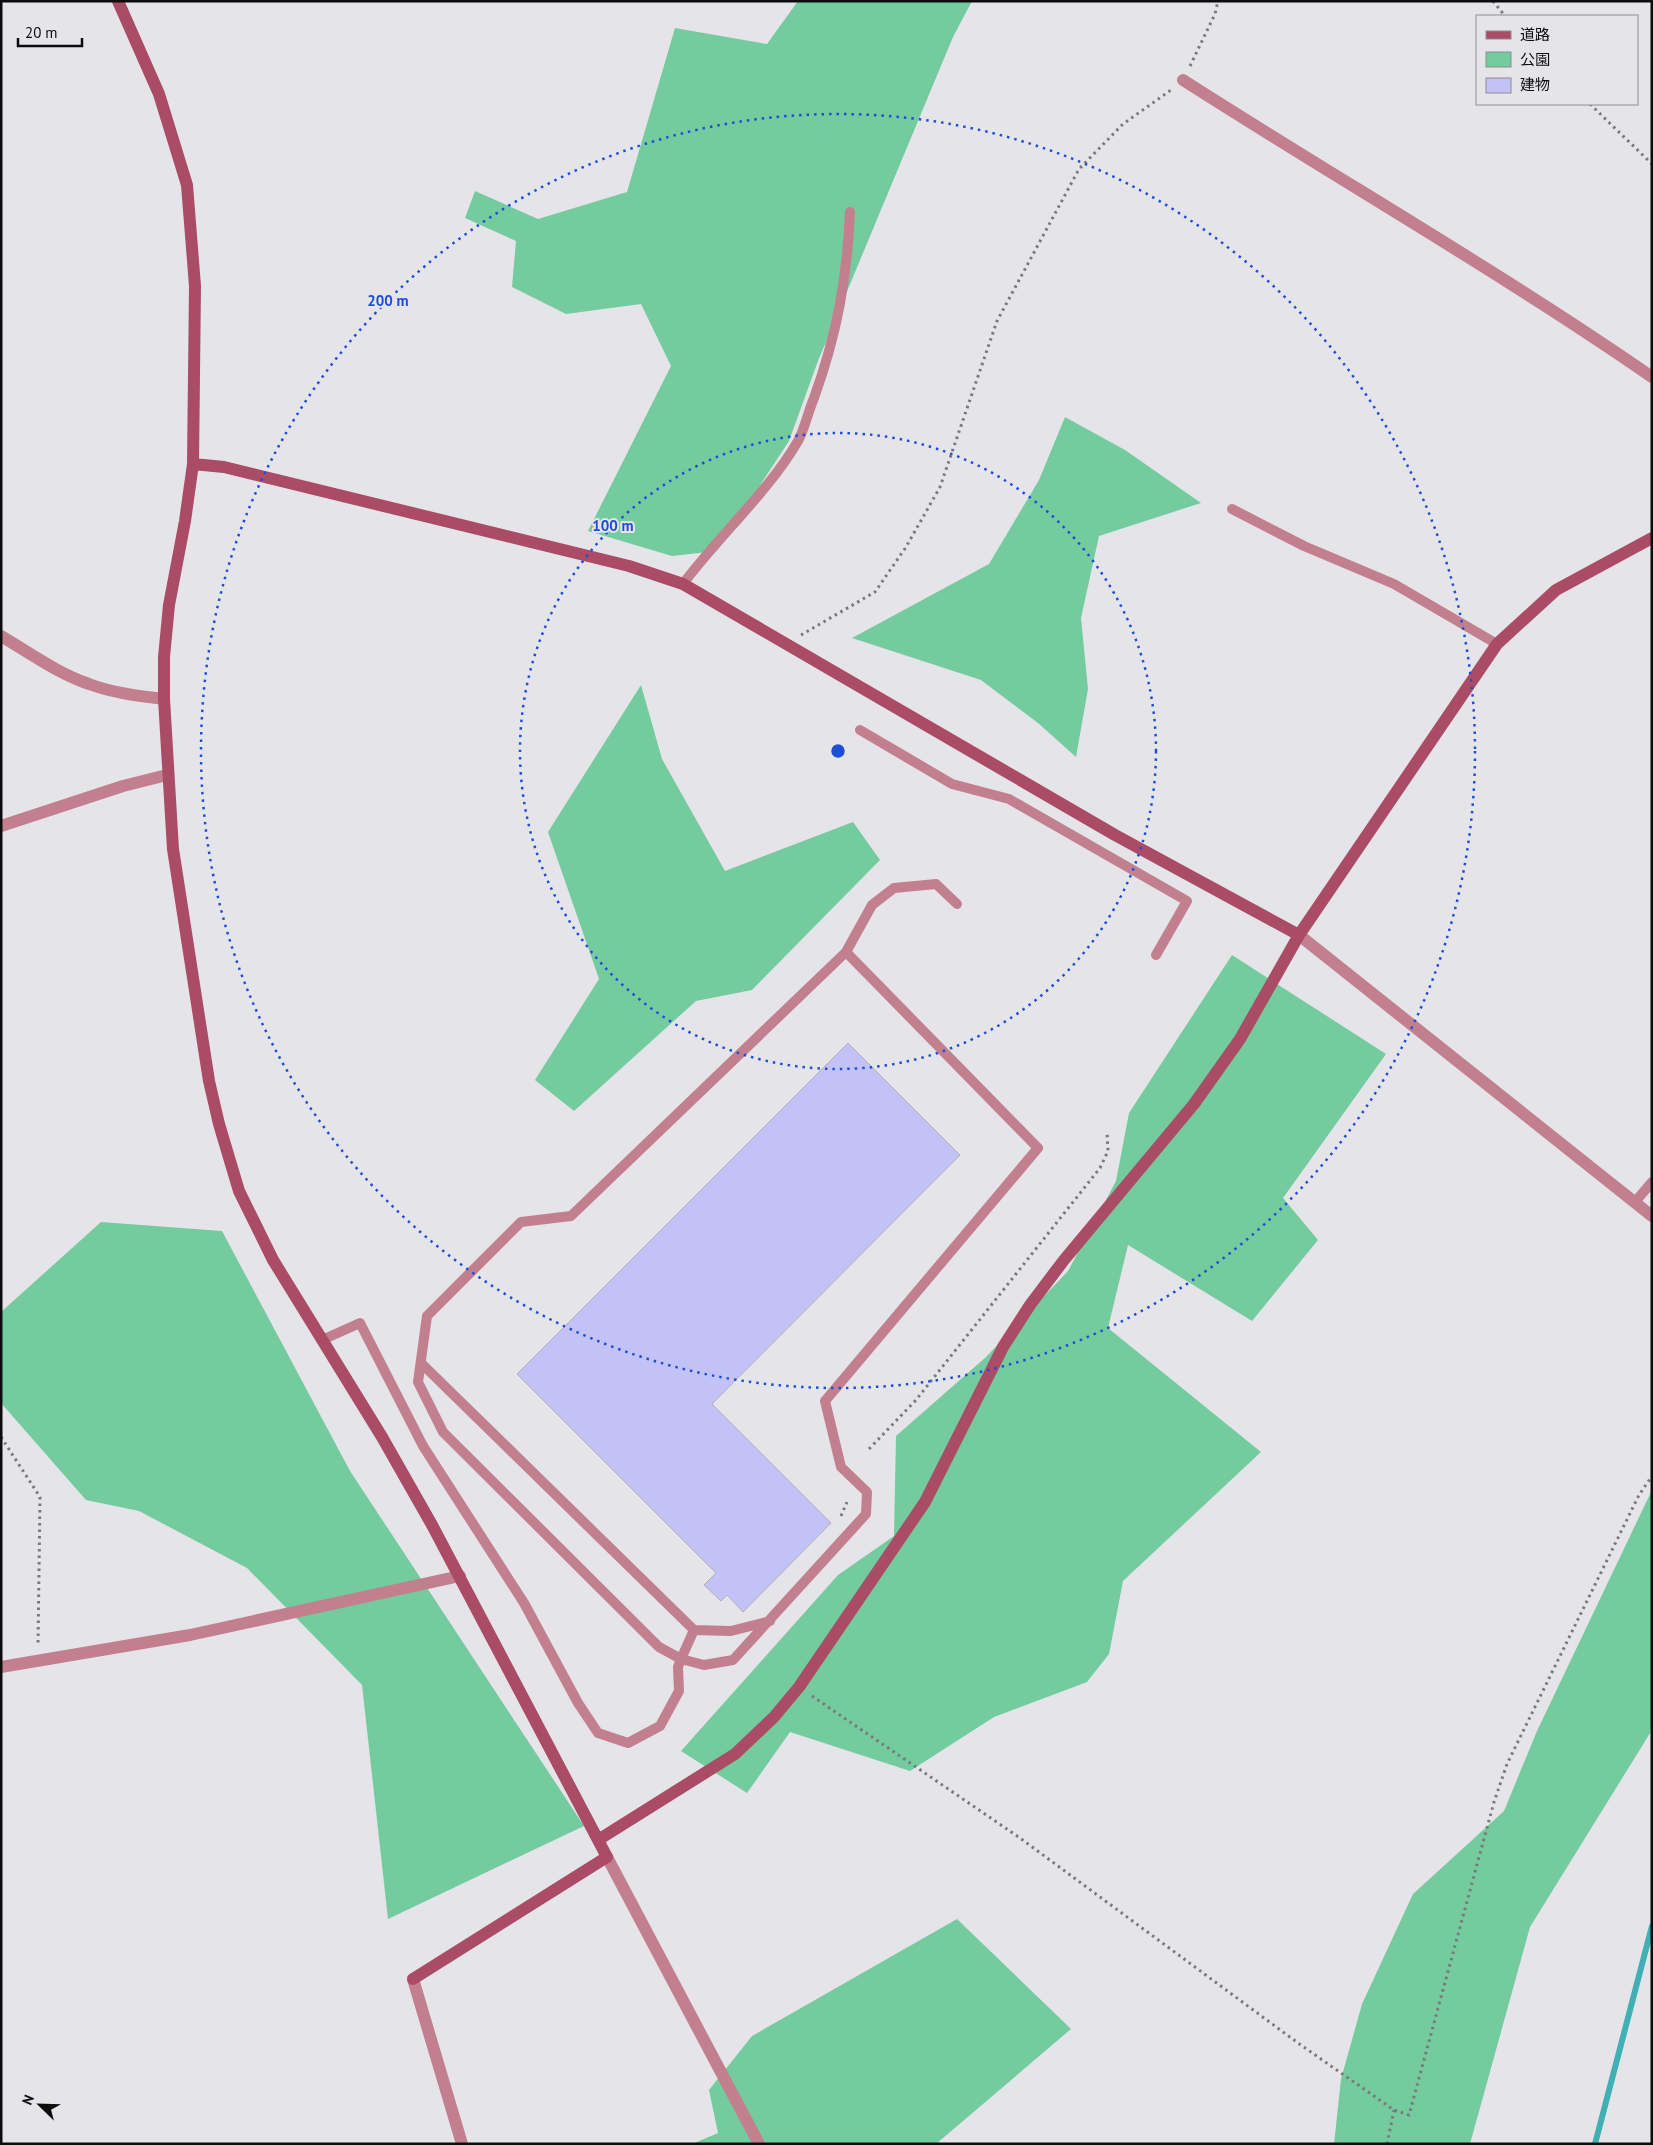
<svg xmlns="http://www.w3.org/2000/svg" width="1653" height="2145" font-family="'PT Sans','Noto Sans JP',sans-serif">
<rect width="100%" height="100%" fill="#e5e5e9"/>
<path fill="#74cb9e" d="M 798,1 L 972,1 L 953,37 L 818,361 L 789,441 L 717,551 L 672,556 L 588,531 L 671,366 L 641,304 L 566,314 L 512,287 L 516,241 L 465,218 L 475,191 L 538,219 L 627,192 L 675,28 L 767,44 Z
M 1065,417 L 1125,450 L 1201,503 L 1099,536 L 1081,618 L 1088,689 L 1076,757 L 1038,723 L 981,680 L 852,638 L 989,564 L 1039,480 Z
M 641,685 L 662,759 L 725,871 L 853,822 L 880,860 L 752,990 L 696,1001 L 574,1111 L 535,1080 L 599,979 L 548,832 Z
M 1232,955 L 1386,1054 L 1283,1198 L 1318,1240 L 1252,1321 L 1128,1245 L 1108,1328 L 1261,1452 L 1123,1581 L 1109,1654 L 1087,1682 L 994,1717 L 910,1771 L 790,1732 L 747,1793 L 681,1751 L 838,1575 L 894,1536 L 896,1436 L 986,1357 L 1068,1271 L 1116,1181 L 1129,1113 Z
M 101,1222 L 222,1231 L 350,1471 L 584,1826 L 388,1919 L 362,1685 L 247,1568 L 139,1511 L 86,1500 L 1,1403 L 1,1312 Z
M 1652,1490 L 1652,1730 L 1530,1927 L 1470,2144 L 1334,2144 L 1341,2079 L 1362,2004 L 1413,1894 L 1504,1811 L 1537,1731 Z
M 957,1919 L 1071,2029 L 936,2144 L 692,2144 L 718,2133 L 709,2090 L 752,2036 Z"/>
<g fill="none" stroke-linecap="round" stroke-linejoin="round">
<path stroke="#40b0b4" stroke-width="6" d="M 1595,2144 L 1652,1926"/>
</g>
<path fill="#c3c2f7" stroke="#b0b0b4" d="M 848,1043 L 960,1155 L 712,1404 L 831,1523 L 743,1612 L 727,1595 L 721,1601 L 704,1585 L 716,1573 L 517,1374 Z"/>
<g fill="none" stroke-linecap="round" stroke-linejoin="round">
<path stroke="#79797c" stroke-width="3" stroke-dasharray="2.5 4" stroke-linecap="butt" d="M 1493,1 L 1505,16
M 1190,66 L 1215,14 L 1218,1
M 1590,104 L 1652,164
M 801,635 L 875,592 L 906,547 L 940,487 L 997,321 L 1079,169 L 1123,124 L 1171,90
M 1,1437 L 40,1497 L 38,1645
M 869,1449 L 916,1400 L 1100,1168 L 1108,1151 L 1107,1132
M 841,1516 L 847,1502
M 812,1696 L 1020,1838 L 1298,2043 L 1394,2110 L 1409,2115 L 1494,1802 L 1507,1764 L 1639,1495 L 1652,1476
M 1387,2144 L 1394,2110"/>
<path stroke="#c2808f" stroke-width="10" d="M 1232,509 L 1304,546 L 1394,584 L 1497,644
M 683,584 C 718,537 769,491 798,441 C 805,428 808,412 814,398 C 837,334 847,279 850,212
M 860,730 L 952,784 L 1009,799 L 1187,901 L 1156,955
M 846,952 L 872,905 L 894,888 L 936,884 L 957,904
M 1635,1202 L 1652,1182
M 322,1340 L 360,1323 L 423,1446 L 524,1603 L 578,1703 L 598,1733 L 628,1743 L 660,1726 L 679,1691 L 678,1667 L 681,1659 L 659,1647 L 443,1432 L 418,1382 L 427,1316 L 521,1222 L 571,1216 L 846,952 L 1038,1148 L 825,1401 L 841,1467 L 867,1492 L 866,1514 L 733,1660 L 704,1665 L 681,1659 L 694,1630
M 421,1363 L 694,1630 L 731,1631 L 770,1621"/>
<path stroke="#c2808f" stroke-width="12" d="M 1183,80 C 1339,180 1500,272 1652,377
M 1,636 C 30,653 57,673 89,684 C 113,693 139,696 164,699
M 1,826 L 123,786 L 167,775
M 1299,935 L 1652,1216
M 1,1667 L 190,1635 L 460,1576
M 607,1857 L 759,2144
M 413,1979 L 462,2144"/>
<path stroke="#aa4c65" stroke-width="12" d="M 118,1 L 159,94 L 187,185 L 195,286 L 193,464 L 185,521 L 169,605 L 164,657 L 164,699 L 173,849 L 209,1081 L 219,1124 L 239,1191 L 273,1260 L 382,1437 L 432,1525 L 607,1857 L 413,1979
M 193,464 L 224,467 L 629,566 L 683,584 L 1115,835 L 1299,935
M 598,1840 L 735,1754 L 774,1717 L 799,1687 L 925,1502 L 1003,1347 L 1030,1305 L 1064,1260 L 1194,1104 L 1240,1039 L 1299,935 L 1497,644 L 1556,590 L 1652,538"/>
</g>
<g fill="none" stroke="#1d4ed8" stroke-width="2.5" stroke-dasharray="2.5 5">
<circle cx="838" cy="751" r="318"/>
<circle cx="838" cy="751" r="637"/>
</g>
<circle cx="838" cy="751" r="8" fill="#1d4ed8" stroke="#e5e5e9" stroke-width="2.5"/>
<g font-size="15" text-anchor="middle" font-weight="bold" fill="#1d4ed8" stroke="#e5e5e9" stroke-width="4" stroke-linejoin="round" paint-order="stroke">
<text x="388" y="306">200 m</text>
<text x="613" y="531">100 m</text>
</g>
<rect width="1653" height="2145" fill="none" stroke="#0c0c0d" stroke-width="5"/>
<rect x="1476" y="15" width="162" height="90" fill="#e5e5e9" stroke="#8e8e91"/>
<rect x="1486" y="31" width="25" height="8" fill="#aa4c65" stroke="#8e8e91"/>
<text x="1520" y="40" font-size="15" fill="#0c0c0d">道路</text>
<rect x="1486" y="52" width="25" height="15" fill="#74cb9e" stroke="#8e8e91"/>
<text x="1520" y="65" font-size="15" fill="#0c0c0d">公園</text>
<rect x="1486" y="78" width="25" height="15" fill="#c3c2f7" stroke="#8e8e91"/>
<text x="1520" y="90" font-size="15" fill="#0c0c0d">建物</text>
<g transform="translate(40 2105) rotate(293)" stroke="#e5e5e9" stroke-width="4" paint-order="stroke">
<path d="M0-4L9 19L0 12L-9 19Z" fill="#0c0c0d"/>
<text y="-8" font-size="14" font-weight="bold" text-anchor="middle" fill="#0c0c0d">N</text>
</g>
<path d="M18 38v8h64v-8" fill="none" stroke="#0c0c0d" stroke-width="2.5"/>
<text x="25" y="38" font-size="15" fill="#0c0c0d" stroke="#e5e5e9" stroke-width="4" paint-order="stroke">20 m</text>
</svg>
